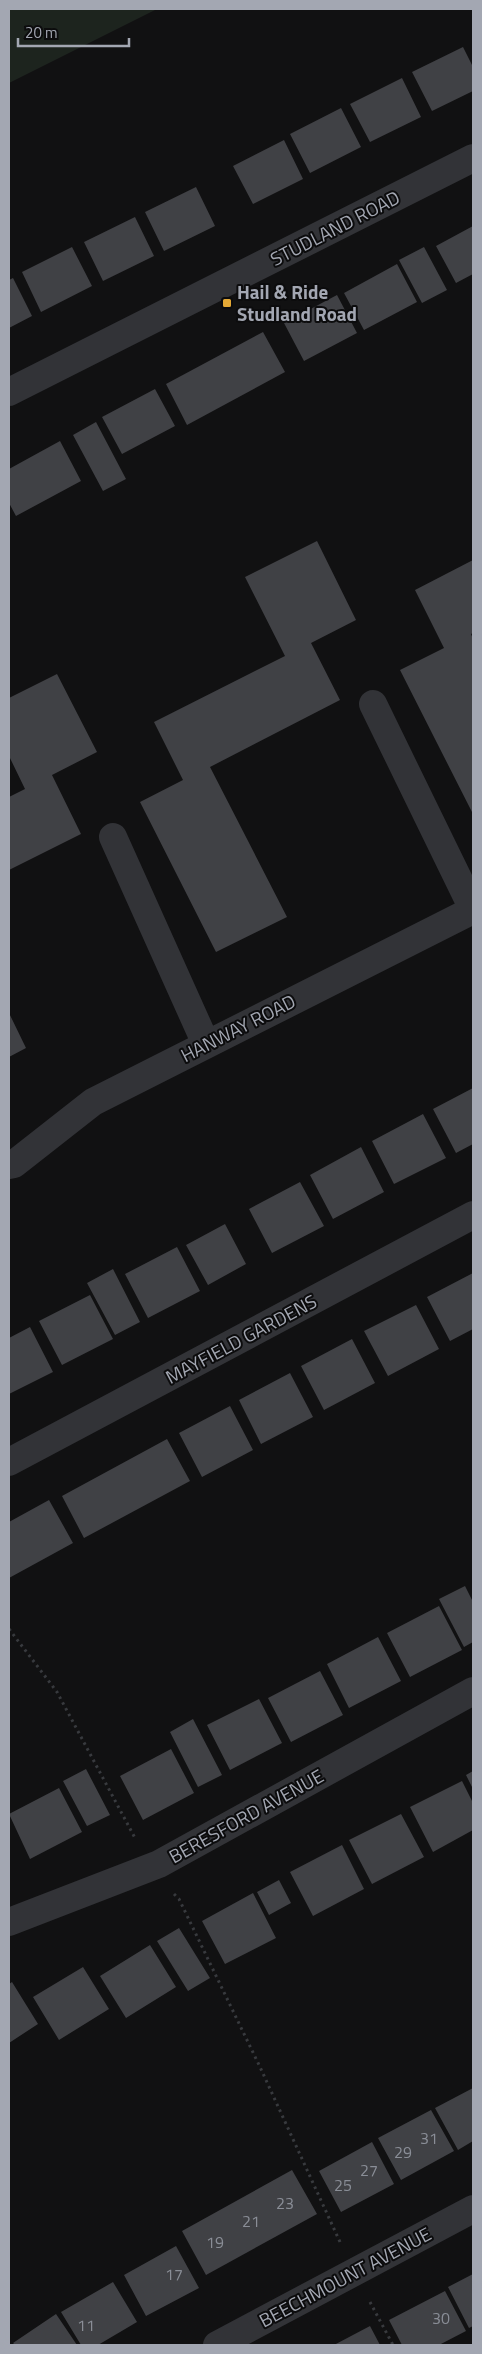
<svg xmlns="http://www.w3.org/2000/svg" width="482" height="2354" font-family="'Titillium Web',sans-serif">
<rect width="100%" height="100%" fill="#111112"/>
<path fill="#1d241e" d="M 9,9 L 157,9 L 9,83 Z"/>
<path fill="#404145" d="M 463,47 L 473,67 L 473,91 L 432,111 L 412,72 Z
M 402,78 L 421,117 L 370,142 L 350,104 Z
M 341,108 L 361,147 L 310,173 L 290,134 Z
M 284,140 L 303,179 L 253,204 L 233,166 Z
M 196,187 L 215,226 L 164,251 L 145,212 Z
M 135,217 L 154,256 L 103,281 L 84,242 Z
M 473,226 L 473,274 L 456,283 L 436,246 Z
M 72,247 L 92,286 L 41,312 L 22,272 Z
M 424,247 L 447,290 L 422,303 L 399,260 Z
M 397,264 L 417,302 L 364,330 L 344,293 Z
M 13,278 L 32,316 L 9,328 L 9,280 Z
M 337,295 L 357,333 L 304,361 L 284,323 Z
M 263,332 L 285,372 L 187,425 L 166,384 Z
M 155,389 L 175,426 L 122,454 L 102,417 Z
M 96,422 L 126,479 L 103,491 L 73,435 Z
M 60,441 L 81,481 L 16,516 L 9,503 L 9,469 Z
M 317,541 L 356,620 L 311,643 L 340,700 L 210,767 L 287,917 L 216,952 L 140,802 L 183,780 L 154,722 L 285,656 L 245,577 Z
M 473,560 L 473,633 L 471,634 L 473,639 L 473,814 L 400,670 L 444,648 L 415,590 Z
M 57,674 L 97,752 L 52,775 L 81,834 L 9,870 L 9,797 L 25,789 L 9,756 L 9,698 Z
M 9,1013 L 26,1048 L 9,1057 Z
M 473,1088 L 473,1144 L 456,1153 L 433,1109 Z
M 423,1114 L 446,1158 L 394,1184 L 372,1141 Z
M 361,1147 L 384,1192 L 333,1219 L 310,1175 Z
M 300,1182 L 324,1226 L 272,1253 L 249,1209 Z
M 225,1224 L 246,1264 L 208,1285 L 186,1245 Z
M 177,1247 L 200,1291 L 148,1318 L 125,1274 Z
M 113,1269 L 140,1322 L 115,1335 L 87,1283 Z
M 473,1273 L 473,1329 L 450,1341 L 427,1297 Z
M 90,1295 L 113,1339 L 62,1365 L 39,1321 Z
M 416,1305 L 439,1349 L 388,1376 L 364,1331 Z
M 30,1327 L 53,1372 L 9,1394 L 9,1338 Z
M 352,1339 L 375,1383 L 324,1410 L 301,1366 Z
M 290,1373 L 313,1417 L 261,1444 L 239,1400 Z
M 230,1406 L 253,1450 L 202,1477 L 179,1433 Z
M 167,1439 L 190,1481 L 84,1538 L 62,1496 Z
M 49,1500 L 73,1543 L 9,1578 L 9,1522 Z
M 465,1586 L 473,1602 L 473,1642 L 464,1647 L 439,1599 Z
M 439,1606 L 462,1650 L 410,1677 L 387,1633 Z
M 378,1637 L 401,1681 L 349,1708 L 327,1664 Z
M 320,1671 L 343,1715 L 291,1742 L 268,1698 Z
M 259,1699 L 282,1743 L 230,1770 L 207,1725 Z
M 193,1719 L 222,1775 L 198,1787 L 170,1732 Z
M 171,1749 L 194,1793 L 143,1820 L 120,1776 Z
M 86,1769 L 110,1815 L 87,1826 L 63,1781 Z
M 473,1771 L 473,1789 L 466,1775 Z
M 462,1781 L 473,1803 L 473,1830 L 433,1852 L 410,1807 Z
M 59,1788 L 82,1832 L 30,1859 L 9,1814 Z
M 401,1814 L 424,1857 L 372,1884 L 349,1840 Z
M 342,1845 L 364,1889 L 313,1916 L 290,1872 Z
M 279,1880 L 291,1903 L 269,1915 L 257,1892 Z
M 253,1893 L 276,1938 L 225,1964 L 202,1921 Z
M 179,1928 L 210,1978 L 188,1991 L 157,1941 Z
M 150,1945 L 176,1987 L 126,2018 L 100,1976 Z
M 83,1967 L 109,2009 L 59,2040 L 33,1997 Z
M 12,1982 L 38,2024 L 9,2043 L 9,1984 Z
M 473,2088 L 473,2141 L 458,2150 L 435,2108 Z
M 431,2110 L 454,2151 L 401,2180 L 378,2138 Z
M 372,2142 L 394,2184 L 341,2212 L 319,2171 Z
M 292,2170 L 317,2214 L 206,2275 L 182,2231 Z
M 176,2246 L 199,2288 L 146,2316 L 124,2275 Z
M 473,2274 L 473,2326 L 469,2328 L 448,2287 Z
M 113,2282 L 137,2322 L 98,2345 L 81,2345 L 61,2312 Z
M 445,2291 L 466,2331 L 439,2345 L 402,2345 L 389,2320 Z
M 56,2314 L 77,2345 L 15,2345 L 13,2343 Z
M 370,2326 L 380,2345 L 334,2345 Z"/>
<g fill="none" stroke-linecap="round" stroke-linejoin="round">
<path stroke="#383a3e" stroke-width="3" stroke-dasharray="2.5 4" stroke-linecap="butt" d="M 9,1629 L 57,1692 L 135,1838
M 174,1894 L 179,1899 L 260,2067 L 340,2242
M 370,2302 L 393,2345"/>
<path stroke="#323337" stroke-width="28" d="M 9,392 L 473,158
M 373,704 L 473,909
M 113,837 L 206,1044
M 9,1165 L 14,1164 L 93,1102 L 473,910
M 9,1462 L 473,1215
M 9,1922 L 159,1864 L 473,1691
M 217,2345 L 473,2209"/>
</g>
<rect fill="#e5a935" stroke="#0c0c0d" stroke-width="2" x="222" y="298" width="10" height="10" rx="2.5"/>
<g text-anchor="middle" stroke-width="4" stroke-linejoin="round" paint-order="stroke">
<g font-size="16" fill="#8a8e97">
<text x="429" y="2144">31</text>
<text x="403" y="2158">29</text>
<text x="369" y="2176">27</text>
<text x="343" y="2191">25</text>
<text x="285" y="2209">23</text>
<text x="251" y="2227">21</text>
<text x="215" y="2248">19</text>
<text x="174" y="2280">17</text>
<text x="441" y="2324">30</text>
<text x="86" y="2331">11</text>
</g>
<g font-size="19" fill="#a3a7b2" stroke="#0c0c0d">
<text transform="translate(335 228) rotate(-27)" y="7">STUDLAND ROAD</text>
<text transform="translate(238 1028) rotate(-27)" y="7">HANWAY ROAD</text>
<text transform="translate(241 1339) rotate(-28)" y="7">MAYFIELD GARDENS</text>
<text transform="translate(246 1816) rotate(-29)" y="7">BERESFORD AVENUE</text>
<text transform="translate(345 2277) rotate(-28)" y="7">BEECHMOUNT AVENUE</text>
</g>
<g font-size="19" font-weight="bold" fill="#a3a7b2" stroke="#0c0c0d" text-anchor="start">
<text x="237" y="299">Hail &amp; Ride<tspan x="237" dy="22">Studland Road</tspan></text>
</g>
</g>
<rect width="482" height="2354" fill="none" stroke="#a3a7b2" stroke-width="20"/>
<path d="M18 38v8h111v-8" fill="none" stroke="#a3a7b2" stroke-width="2.5"/>
<text x="25" y="38" font-size="15" fill="#a3a7b2" stroke="#0c0c0d" stroke-width="4" paint-order="stroke">20 m</text>
</svg>
